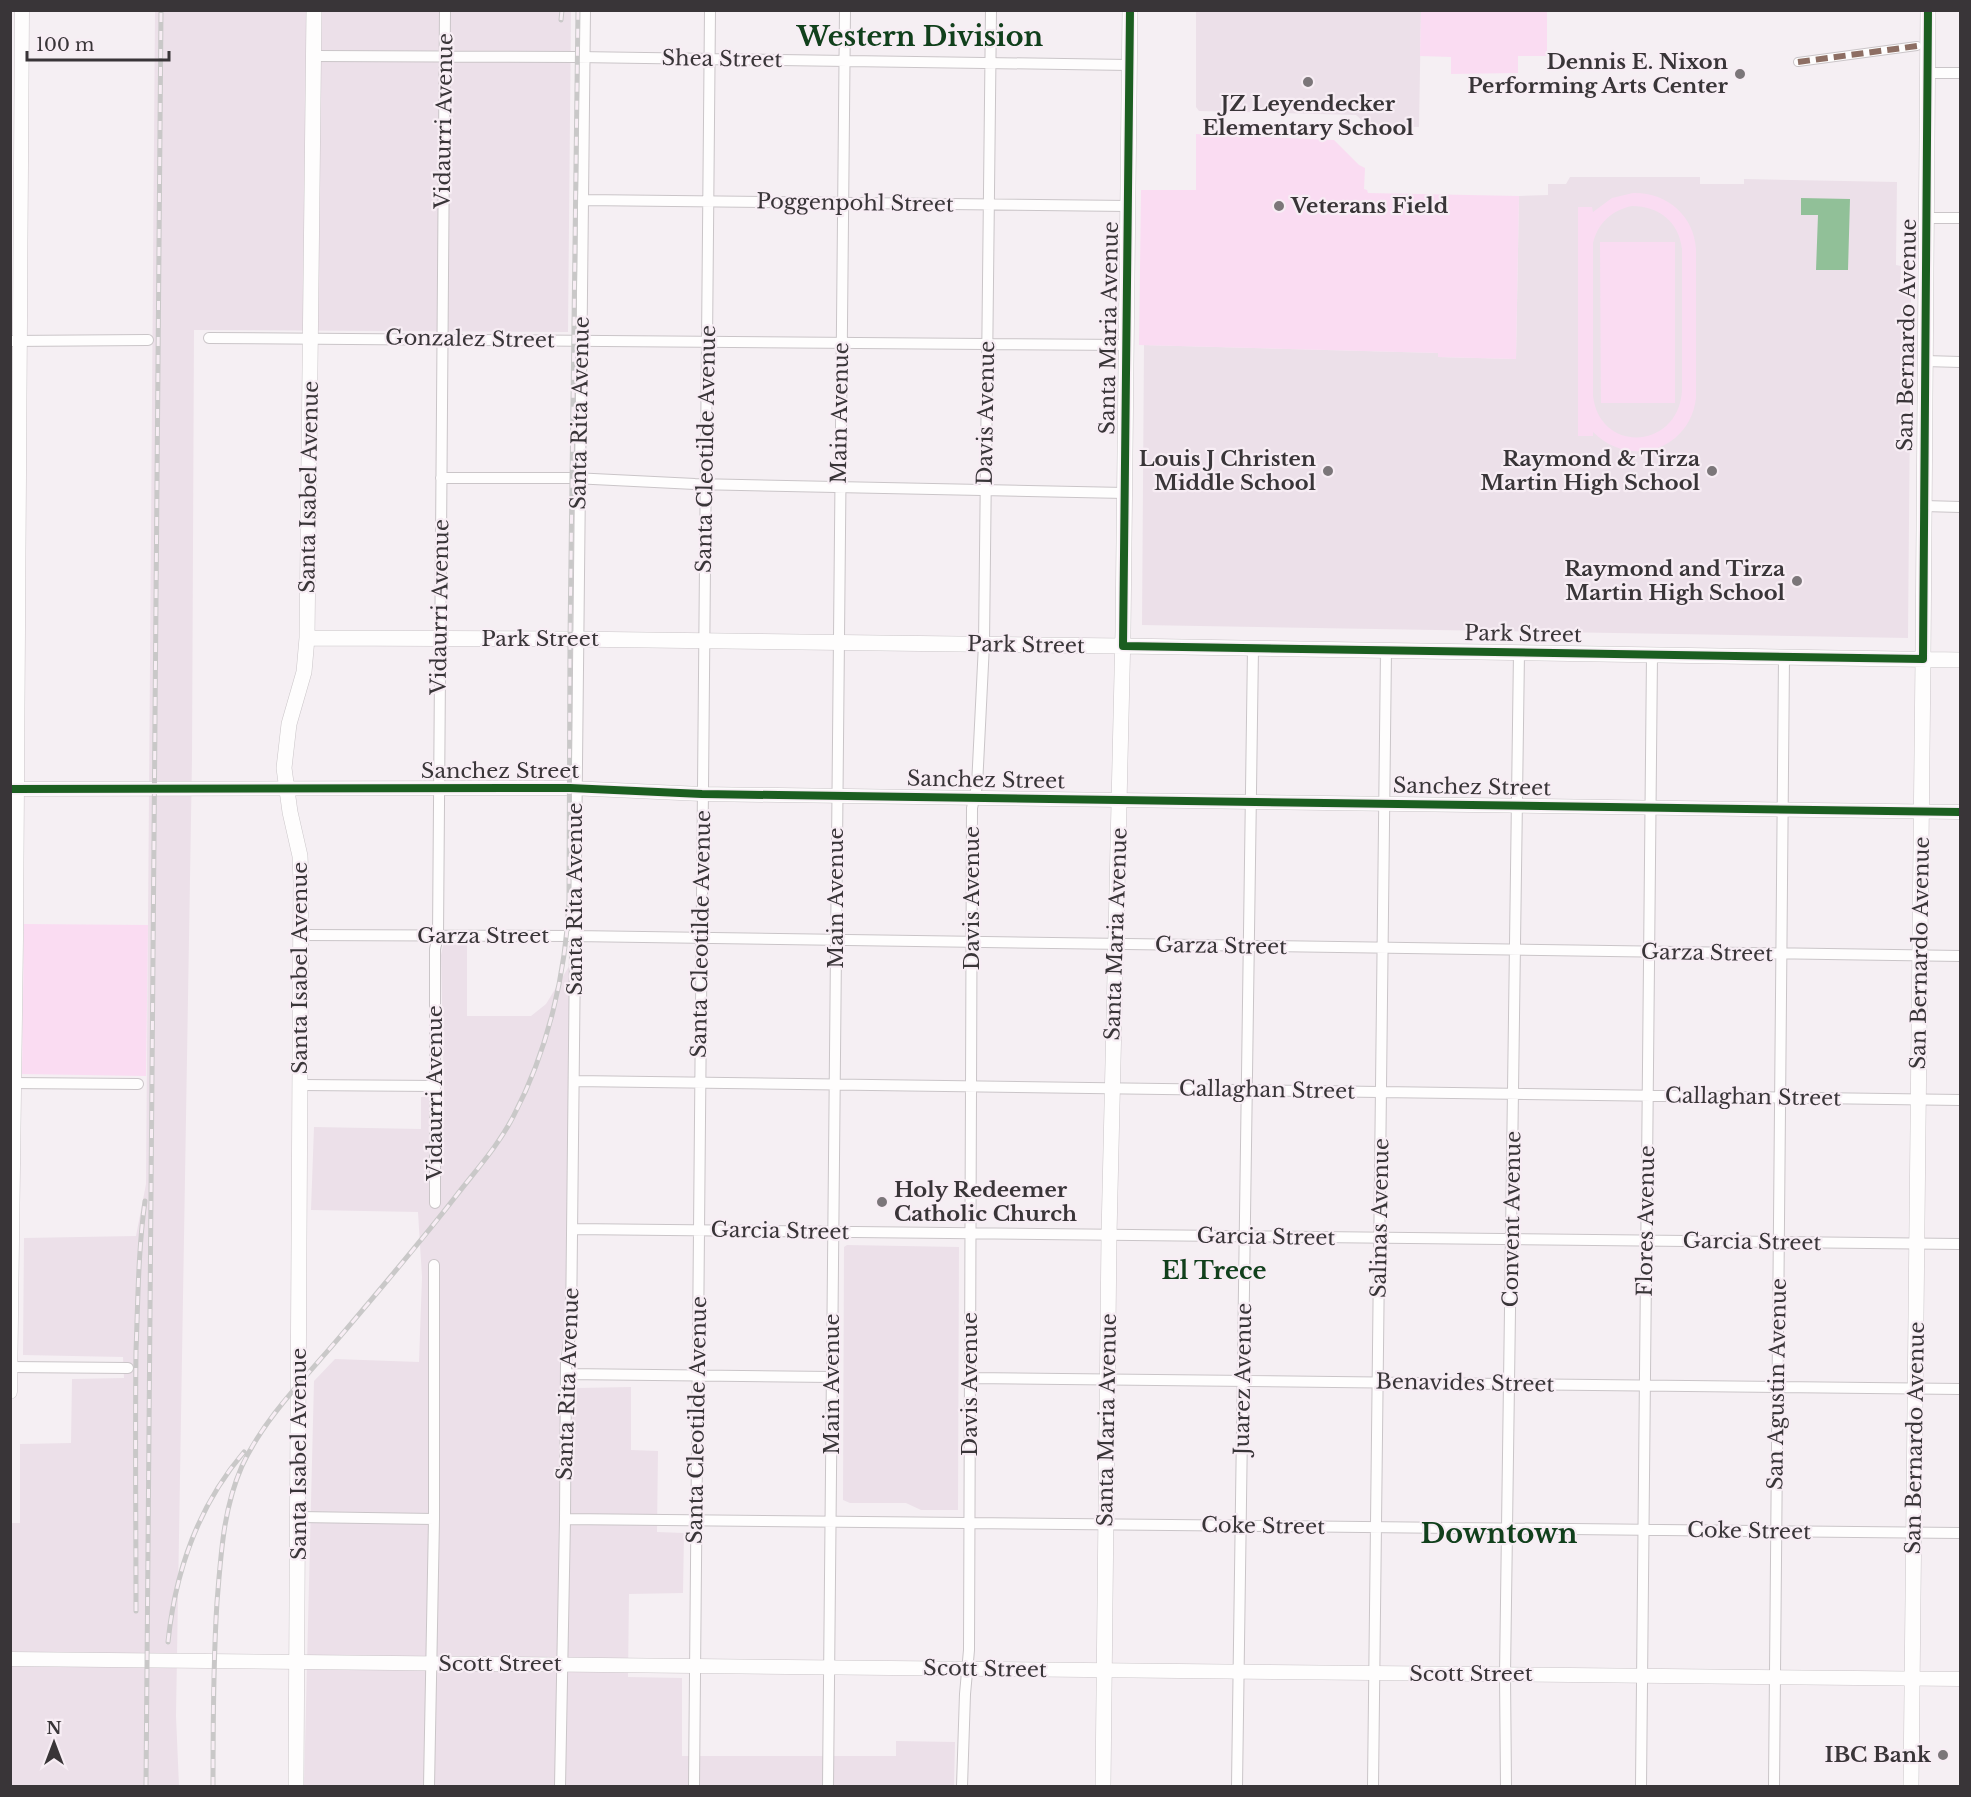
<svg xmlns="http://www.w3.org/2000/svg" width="1971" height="1797" font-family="'Libre Baskerville',serif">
<rect width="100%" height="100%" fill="#f5eff3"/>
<path fill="#ece0e9" d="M 155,11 L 571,11 L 568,332 L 194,330 L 192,759 L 176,1716 L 179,1786 L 11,1786 L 10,1523 L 20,1523 L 20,1444 L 71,1443 L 72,1379 L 124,1378 L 123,1357 L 23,1355 L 24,1238 L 136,1236 L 146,1184 Z
M 1196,11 L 1421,11 L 1419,127 L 1368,126 L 1356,115 L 1199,111 L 1196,107 Z
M 1570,177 L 1700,177 L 1700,184 L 1744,184 L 1744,179 L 1897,182 L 1896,265 L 1901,266 L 1900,290 L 1911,290 L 1908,638 L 1142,625 L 1144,345 L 1439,353 L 1438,357 L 1516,359 L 1519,196 L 1548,195 L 1548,184 L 1566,184 Z
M 444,941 L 467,941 L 467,1016 L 531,1016 L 546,1004 L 571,963 L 569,1327 L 558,1360 L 578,1388 L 631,1387 L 631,1450 L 658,1451 L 657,1532 L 684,1533 L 683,1593 L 629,1594 L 628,1677 L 682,1678 L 682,1756 L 896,1756 L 896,1741 L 955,1742 L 954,1786 L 304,1786 L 314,1381 L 335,1359 L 419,1362 L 422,1277 L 418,1212 L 311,1210 L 314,1127 L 421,1129 L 421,1097 L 444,1096 L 441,955 Z
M 847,1245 L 959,1247 L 958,1510 L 921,1510 L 906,1503 L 850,1503 L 843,1500 L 844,1247 Z"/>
<path fill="#fadcf2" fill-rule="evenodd" d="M 1421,11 L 1547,11 L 1547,56 L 1518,56 L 1518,73 L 1451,74 L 1451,57 L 1420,56 Z
M 1196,134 L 1334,140 L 1359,165 L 1365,168 L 1364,189 L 1367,190 L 1368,193 L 1519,196 L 1516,359 L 1438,357 L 1438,353 L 1139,345 L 1141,190 L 1196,190 Z
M 1633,193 C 1666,192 1694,215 1696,249 L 1696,398 C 1690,450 1630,469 1593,432 L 1593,436 L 1578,436 L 1578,207 L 1592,207 L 1593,212 L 1612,198 ZM 1632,206 C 1659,206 1679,222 1682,249 L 1682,391 C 1678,450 1600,454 1593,396 L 1593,243 C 1598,223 1612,210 1632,206 Z
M 1600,242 L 1675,242 L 1675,403 L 1601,403 Z
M 24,924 L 148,925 L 146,1076 L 22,1074 Z"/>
<path fill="#91c098" d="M 1801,198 L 1850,199 L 1848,270 L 1816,270 L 1818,215 L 1801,215 Z"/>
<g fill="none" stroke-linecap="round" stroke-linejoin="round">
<g stroke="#cac5c8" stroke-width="10">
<path id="pedestrian" d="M 1798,62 L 1917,46"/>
</g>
<g stroke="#cac5c8" stroke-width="12">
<path id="minor" d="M 314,56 L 577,57 L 1129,65
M 1927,73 L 1960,73
M 583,200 L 1128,206
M 1926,218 L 1960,218
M 209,338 L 1127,345
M 10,341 L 148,340
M 1925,361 L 1960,362
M 441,478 L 573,478 L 695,484 L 1125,493
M 1924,506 L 1960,507
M 302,935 L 574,936 L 1960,956
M 574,1081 L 1960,1100
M 10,1083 L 138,1084
M 301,1085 L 435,1086
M 435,1203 L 435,949 L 438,936 L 445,10
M 572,1229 L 1960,1244
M 10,1367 L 128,1368
M 566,1374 L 832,1377
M 970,1378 L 1960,1389
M 299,1517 L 434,1519
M 565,1519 L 1960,1533
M 429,1786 L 434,1519 L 434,1265
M 560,1786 L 565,1519 L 566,1362 L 571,1328 L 585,10
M 694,1786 L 710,10
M 828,1786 L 845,10
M 962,1786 L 965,1694 L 969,1650 L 972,808 L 977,786 L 984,644 L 991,10
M 1237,1786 L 1253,648
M 1373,1786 L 1386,650
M 1506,1786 L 1505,1675 L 1519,652
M 1641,1786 L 1652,655
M 1774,1786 L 1784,657"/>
</g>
<g stroke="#cac5c8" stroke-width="15">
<path id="tertiary" d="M 10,789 L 570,788 L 702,794 L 1960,812
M 10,1392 L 16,939 L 22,10
M 10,1659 L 1960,1679"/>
</g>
<g stroke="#cac5c8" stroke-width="16">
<path id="secondary" d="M 307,638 L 570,639 L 1123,646 L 1960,660
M 296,1786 L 301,881 L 300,856 L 290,812 L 284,768 L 289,724 L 304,672 L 307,638 L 314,10
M 1103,1786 L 1109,1235 L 1123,631 L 1130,10
M 1911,1786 L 1923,659 L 1928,10"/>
</g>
<use href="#pedestrian" stroke="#fefdfd" stroke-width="8"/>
<use href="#minor" stroke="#fefdfd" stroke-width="10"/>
<use href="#tertiary" stroke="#fefdfd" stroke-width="14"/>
<use href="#secondary" stroke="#fefdfd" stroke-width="15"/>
<g stroke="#c9c8c8" stroke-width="5">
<path id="rail" d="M 561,20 L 562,10
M 136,1611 C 136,1525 135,1438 136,1351 C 138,1301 138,1251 145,1201
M 168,1642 C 175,1573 198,1506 244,1452
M 146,1786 L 161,10
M 213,1786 C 213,1725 213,1664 217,1602 C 221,1555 223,1509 242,1466 C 264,1418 305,1378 338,1339 C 378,1292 418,1245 456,1196 C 476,1170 499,1145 514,1115 C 548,1050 566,973 569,900 L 570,639 L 578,10"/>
</g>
<use href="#rail" stroke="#f7edf4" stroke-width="3" stroke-dasharray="9" stroke-linecap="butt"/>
<path stroke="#8d6e63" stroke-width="6" stroke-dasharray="12 6" stroke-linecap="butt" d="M 1798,62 L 1917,46"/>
<g stroke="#f7edf4" stroke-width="11">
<path id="cycleway" d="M 1130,10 L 1123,646 L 1923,659 L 1928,10
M 10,789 L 570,788 L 702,794 L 1960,812"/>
</g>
<use href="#cycleway" stroke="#1b5e20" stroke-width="8"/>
</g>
<g fill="#7b7679" stroke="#f7edf4" stroke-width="2">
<circle cx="1740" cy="74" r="6"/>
<circle cx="1308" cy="82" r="6"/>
<circle cx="1279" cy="206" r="6"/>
<circle cx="1328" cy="471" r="6"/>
<circle cx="1712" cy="471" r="6"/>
<circle cx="1797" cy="581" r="6"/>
<circle cx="882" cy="1202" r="6"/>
<circle cx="1943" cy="1755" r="6"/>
</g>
<g text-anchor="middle" stroke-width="4.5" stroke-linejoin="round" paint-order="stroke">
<g font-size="21" fill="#393538" stroke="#f7edf4">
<text transform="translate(722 59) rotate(1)" y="7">Shea Street</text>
<text transform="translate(444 121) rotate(-89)" y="7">Vidaurri Avenue</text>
<text transform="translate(855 203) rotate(1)" y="7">Poggenpohl Street</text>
<text transform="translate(1109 328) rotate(-89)" y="7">Santa Maria Avenue</text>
<text transform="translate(1907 335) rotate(-89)" y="7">San Bernardo Avenue</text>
<text transform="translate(470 339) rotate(1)" y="7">Gonzalez Street</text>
<text transform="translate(580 413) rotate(-89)" y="7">Santa Rita Avenue</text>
<text transform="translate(840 413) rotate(-89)" y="7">Main Avenue</text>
<text transform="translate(986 413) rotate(-89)" y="7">Davis Avenue</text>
<text transform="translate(706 449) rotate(-89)" y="7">Santa Cleotilde Avenue</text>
<text transform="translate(309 487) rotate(-89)" y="7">Santa Isabel Avenue</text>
<text transform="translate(440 607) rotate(-89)" y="7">Vidaurri Avenue</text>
<text transform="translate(1523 634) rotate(1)" y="7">Park Street</text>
<text x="540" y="646">Park Street</text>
<text transform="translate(1026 645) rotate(1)" y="7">Park Street</text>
<text x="500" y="778">Sanchez Street</text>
<text transform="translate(986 780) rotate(1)" y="7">Sanchez Street</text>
<text transform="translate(1472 787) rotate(1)" y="7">Sanchez Street</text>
<text transform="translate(836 898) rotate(-90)" y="7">Main Avenue</text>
<text transform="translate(972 898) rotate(-90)" y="7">Davis Avenue</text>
<text transform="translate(575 899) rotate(-90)" y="7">Santa Rita Avenue</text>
<text transform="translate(701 934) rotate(-89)" y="7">Santa Cleotilde Avenue</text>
<text transform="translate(1116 934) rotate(-88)" y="7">Santa Maria Avenue</text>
<text x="483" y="943">Garza Street</text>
<text transform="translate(1221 946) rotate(1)" y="7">Garza Street</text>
<text transform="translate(1707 953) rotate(1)" y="7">Garza Street</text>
<text transform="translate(1920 953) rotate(-89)" y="7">San Bernardo Avenue</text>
<text transform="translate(300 968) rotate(-90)" y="7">Santa Isabel Avenue</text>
<text transform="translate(1267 1090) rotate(1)" y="7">Callaghan Street</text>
<text transform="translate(435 1093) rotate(-90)" y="7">Vidaurri Avenue</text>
<text transform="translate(1753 1097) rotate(1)" y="7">Callaghan Street</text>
<text transform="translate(1380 1218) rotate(-89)" y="7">Salinas Avenue</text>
<text transform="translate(1512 1219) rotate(-89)" y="7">Convent Avenue</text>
<text transform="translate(1646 1221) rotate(-89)" y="7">Flores Avenue</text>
<text transform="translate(780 1231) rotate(1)" y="7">Garcia Street</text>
<text transform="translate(1266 1237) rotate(1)" y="7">Garcia Street</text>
<text transform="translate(1752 1242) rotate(1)" y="7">Garcia Street</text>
<text transform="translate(1243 1379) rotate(-89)" y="7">Juarez Avenue</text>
<text transform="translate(1465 1383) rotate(1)" y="7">Benavides Street</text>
<text transform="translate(568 1384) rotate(-88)" y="7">Santa Rita Avenue</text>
<text transform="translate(832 1384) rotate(-90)" y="7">Main Avenue</text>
<text transform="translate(970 1384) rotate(-90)" y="7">Davis Avenue</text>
<text transform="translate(1777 1384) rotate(-89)" y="7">San Agustin Avenue</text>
<text transform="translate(697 1420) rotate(-89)" y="7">Santa Cleotilde Avenue</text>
<text transform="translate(1107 1420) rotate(-89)" y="7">Santa Maria Avenue</text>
<text transform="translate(1915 1438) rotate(-89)" y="7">San Bernardo Avenue</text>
<text transform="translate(299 1454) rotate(-90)" y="7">Santa Isabel Avenue</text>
<text transform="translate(1263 1526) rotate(1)" y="7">Coke Street</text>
<text transform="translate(1749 1531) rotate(1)" y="7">Coke Street</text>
<text x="500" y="1671">Scott Street</text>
<text transform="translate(985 1669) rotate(1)" y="7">Scott Street</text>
<text x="1471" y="1681">Scott Street</text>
</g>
<g font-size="21" font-weight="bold" fill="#393538" stroke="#f7edf4" text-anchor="end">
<text x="1728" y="69">Dennis E. Nixon<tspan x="1728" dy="24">Performing Arts Center</tspan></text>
<text x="1308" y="111" text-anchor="middle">JZ Leyendecker<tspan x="1308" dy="24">Elementary School</tspan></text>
<text x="1291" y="213" text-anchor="start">Veterans Field</text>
<text x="1316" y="466">Louis J Christen<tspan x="1316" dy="24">Middle School</tspan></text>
<text x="1700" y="466">Raymond &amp; Tirza<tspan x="1700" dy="24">Martin High School</tspan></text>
<text x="1785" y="576">Raymond and Tirza<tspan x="1785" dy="24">Martin High School</tspan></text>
<text x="894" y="1197" text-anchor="start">Holy Redeemer<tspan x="894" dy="24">Catholic Church</tspan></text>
<text x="1931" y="1762">IBC Bank</text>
</g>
<g font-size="24" font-weight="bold" fill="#11401c" stroke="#f7edf4">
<text x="1214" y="1279">El Trece</text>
</g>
<g font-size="27" font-weight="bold" fill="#11401c" stroke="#f7edf4">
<text x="920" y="46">Western Division</text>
<text x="1499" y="1543">Downtown</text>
</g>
</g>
<rect width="1971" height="1797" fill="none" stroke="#393538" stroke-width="24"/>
<g transform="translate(54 1743)" stroke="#f7edf4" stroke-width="4.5" paint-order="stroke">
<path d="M0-4.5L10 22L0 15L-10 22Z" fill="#393538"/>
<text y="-9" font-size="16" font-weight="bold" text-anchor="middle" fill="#393538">N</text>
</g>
<path d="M27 51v9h142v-9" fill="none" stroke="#393538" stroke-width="3"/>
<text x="36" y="51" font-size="18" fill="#393538" stroke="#f7edf4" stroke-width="4.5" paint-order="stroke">100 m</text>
</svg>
